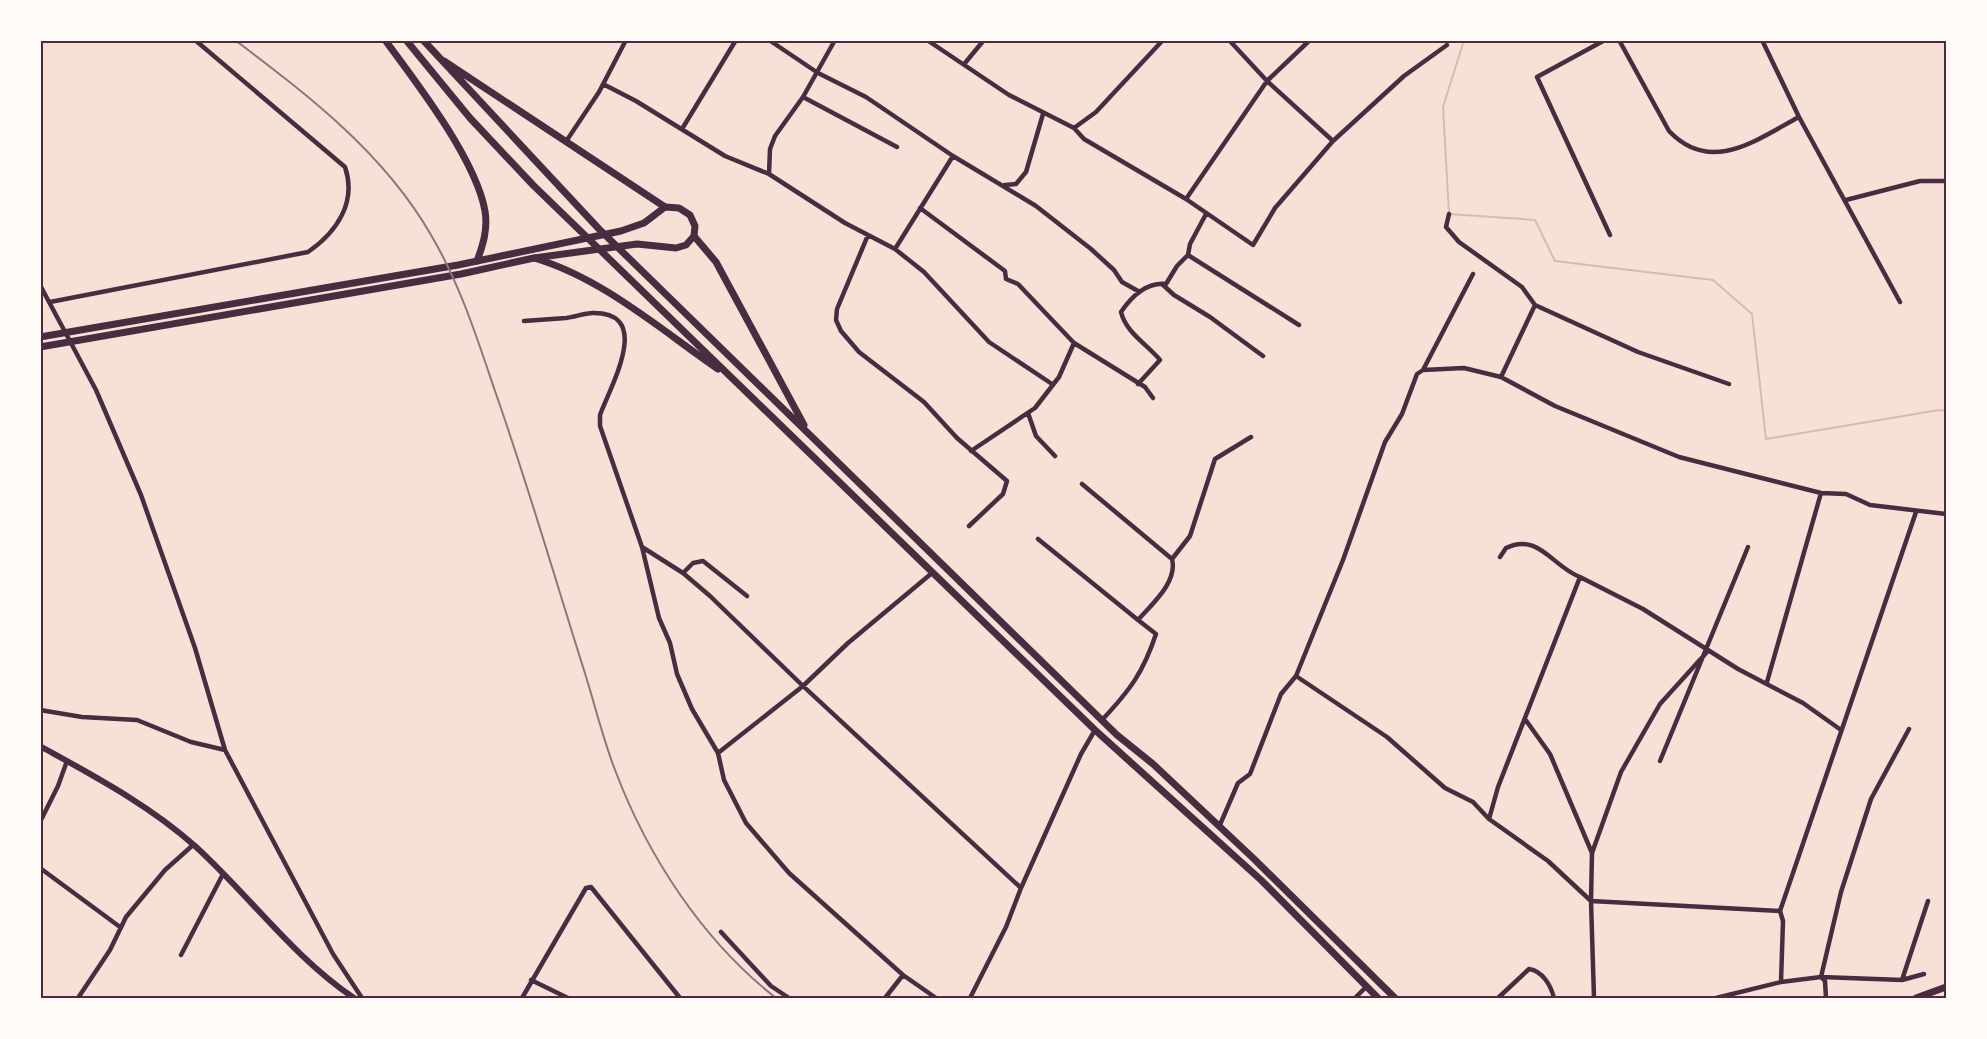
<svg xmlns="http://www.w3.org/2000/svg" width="1987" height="1039" font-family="Barlow,sans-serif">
<rect width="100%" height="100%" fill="#f7e1d7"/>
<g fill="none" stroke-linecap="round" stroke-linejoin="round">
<path stroke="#dcb8b0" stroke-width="2" d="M 1464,40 L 1443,107 L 1449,214 L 1535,220 L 1555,261 L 1713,280 L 1752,314 L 1766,439 L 1939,410 L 1946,411"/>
<path stroke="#4a2c40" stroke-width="4.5" d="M 769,40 L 818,73 L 866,97 L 953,156 L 1036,206 L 1091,249 L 1114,270 L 1122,282 L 1138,291
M 927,40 L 1009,95 L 1074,128 L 1084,139 L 1186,199 L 1253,245 L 1275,208 L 1333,141 L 1404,76 L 1447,45
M 1229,40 L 1267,81 L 1333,141
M 1605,40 L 1537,77 L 1610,235
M 1619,40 L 1669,131 C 1711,175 1756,140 1799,117
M 1762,40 L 1799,117 L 1900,302
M 965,63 L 984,40
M 603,84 L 636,101 L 725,156 L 769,174 L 845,223 L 895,249 L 924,272 L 989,342 L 1052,384
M 803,97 L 897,147
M 1074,128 L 1096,112 L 1163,40
M 682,129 L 736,40
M 567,140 L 599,92 L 626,40
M 769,174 L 770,149 L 775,136 L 803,97 L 835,40
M 1005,185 L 1016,184 L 1026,172 L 1043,114
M 1186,199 L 1267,81 L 1310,40
M 1846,200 L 1920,181 L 1946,181
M 920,208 L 1005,271 L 1006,279 L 1018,284 L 1074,343 L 1145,387 L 1153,398
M 1449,214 L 1446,227 L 1459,242 L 1522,287 L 1535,305 L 1638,352 L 1729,384
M 868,235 L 837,309 L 836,320 L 841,331 L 859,352 L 924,402 L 957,438 L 1007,481 L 1003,494 L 969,526
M 895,249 L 953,156
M 1188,255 L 1299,325
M 1162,284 L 1174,295 L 1210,317 L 1263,356
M 40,285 L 96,390 L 141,495 L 195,648 L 225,750 L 333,954 L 362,998
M 50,302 L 308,252 C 337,232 357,202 345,167 L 195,40
M 524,321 C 538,320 552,319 566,318 C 575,317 584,313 593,313 C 654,312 610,387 600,415 L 600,426 L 642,547 L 659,618 L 670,643 L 677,674 L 692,709 L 718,753 L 724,780 L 746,823 L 789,873 L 903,975 L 936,998
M 1423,370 L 1473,274
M 1501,377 L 1535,305
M 1138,384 L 1160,360 C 1148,345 1126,333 1121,312 C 1132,296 1146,282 1166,284 L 1177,266 L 1188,255 L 1190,244 L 1206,214
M 1028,413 L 1036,436 L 1055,456
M 971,451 L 1035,408 L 1059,377 L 1074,343
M 1082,484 L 1172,559 C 1178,582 1152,604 1138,620 L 1156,634 C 1143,673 1130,690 1102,720
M 1038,539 L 1138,620
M 642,547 L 683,573 L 710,596 L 803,686 L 1021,888
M 1172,559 L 1190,536 L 1215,459 L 1251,437
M 683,573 L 693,563 L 703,561 L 747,596
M 1580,577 L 1643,609 L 1738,669 L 1803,703 L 1841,730
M 1296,676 L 1387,737 L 1445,788 L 1473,802 L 1489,819 L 1548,861 L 1591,901 L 1594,998
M 1767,682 L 1821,493
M 40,710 L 82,717 L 137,720 L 191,742 L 225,750
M 1525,719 L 1550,754 L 1592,853 L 1591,901 L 1780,911
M 1909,729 L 1871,799 L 1841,892 L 1821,977 L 1902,980 L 1924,974
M 718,753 L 803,686 L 848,643 L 932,573
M 1660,761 L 1748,547
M 1489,819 L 1498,787 L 1580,577 C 1553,567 1538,532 1506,548 L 1500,557
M 40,822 L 58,786 L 67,761
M 1219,827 L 1238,783 L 1250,774 L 1281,694 L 1296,676 L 1343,560 L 1385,442 L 1402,414 L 1417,374 L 1423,370 L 1464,368 L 1501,377 L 1555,406 L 1679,457 L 1821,493 L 1846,494 L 1870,505 L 1946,514
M 1592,853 L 1621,772 L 1660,704 L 1707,652
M 40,868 L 120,927
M 721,932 L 771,986 L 789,998
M 181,955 L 223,874
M 531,980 L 568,998
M 1902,980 L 1928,901
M 78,998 L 110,950 L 126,917 L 165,870 L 193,845
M 522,998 L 586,888 L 591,887 L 680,998
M 885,998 L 903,975
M 970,998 L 1006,927 L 1021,888 L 1081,754 L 1095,730
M 1355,998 L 1366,987
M 1498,998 L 1529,969 C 1543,971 1551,986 1554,998
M 1716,998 L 1781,982
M 1826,998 L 1825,981 L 1821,977 L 1781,982 L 1783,921 L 1780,911 L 1916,512"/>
<path stroke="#4a2c40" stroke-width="6" d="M 40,746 C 94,776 149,805 195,846 C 249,895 293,957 354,998"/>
<path stroke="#4a2c40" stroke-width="7" d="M 40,337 L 458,265 L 621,231 L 644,223 L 665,207 L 679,208 L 690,215 L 695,226 L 694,236 L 686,245 L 676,248 L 637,244 L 534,258 L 461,274 L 40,347"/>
<path stroke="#4a2c40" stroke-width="7" d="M 385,40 C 417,83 476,160 485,211 C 488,229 483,245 477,261
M 406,40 L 470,118 L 533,185 L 1095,730 L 1261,880 L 1378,998
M 423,40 L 599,229 L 1117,735 L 1153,764 L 1253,858 L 1395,998
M 444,61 L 665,207
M 694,236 L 716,262 L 804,425
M 534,258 C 602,278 660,329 718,369
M 1916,998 L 1946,987"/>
<path stroke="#8f747c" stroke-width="2" d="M 235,40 C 309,96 384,153 431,235 C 460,284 477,338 495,391 C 527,482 554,575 583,667 C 594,701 602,736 615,770 C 648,857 703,941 776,998"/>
</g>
<rect width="1987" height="1039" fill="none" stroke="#fffaf5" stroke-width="84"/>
<rect x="42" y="42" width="1903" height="955" fill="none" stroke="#4a2c40" stroke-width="2"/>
</svg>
